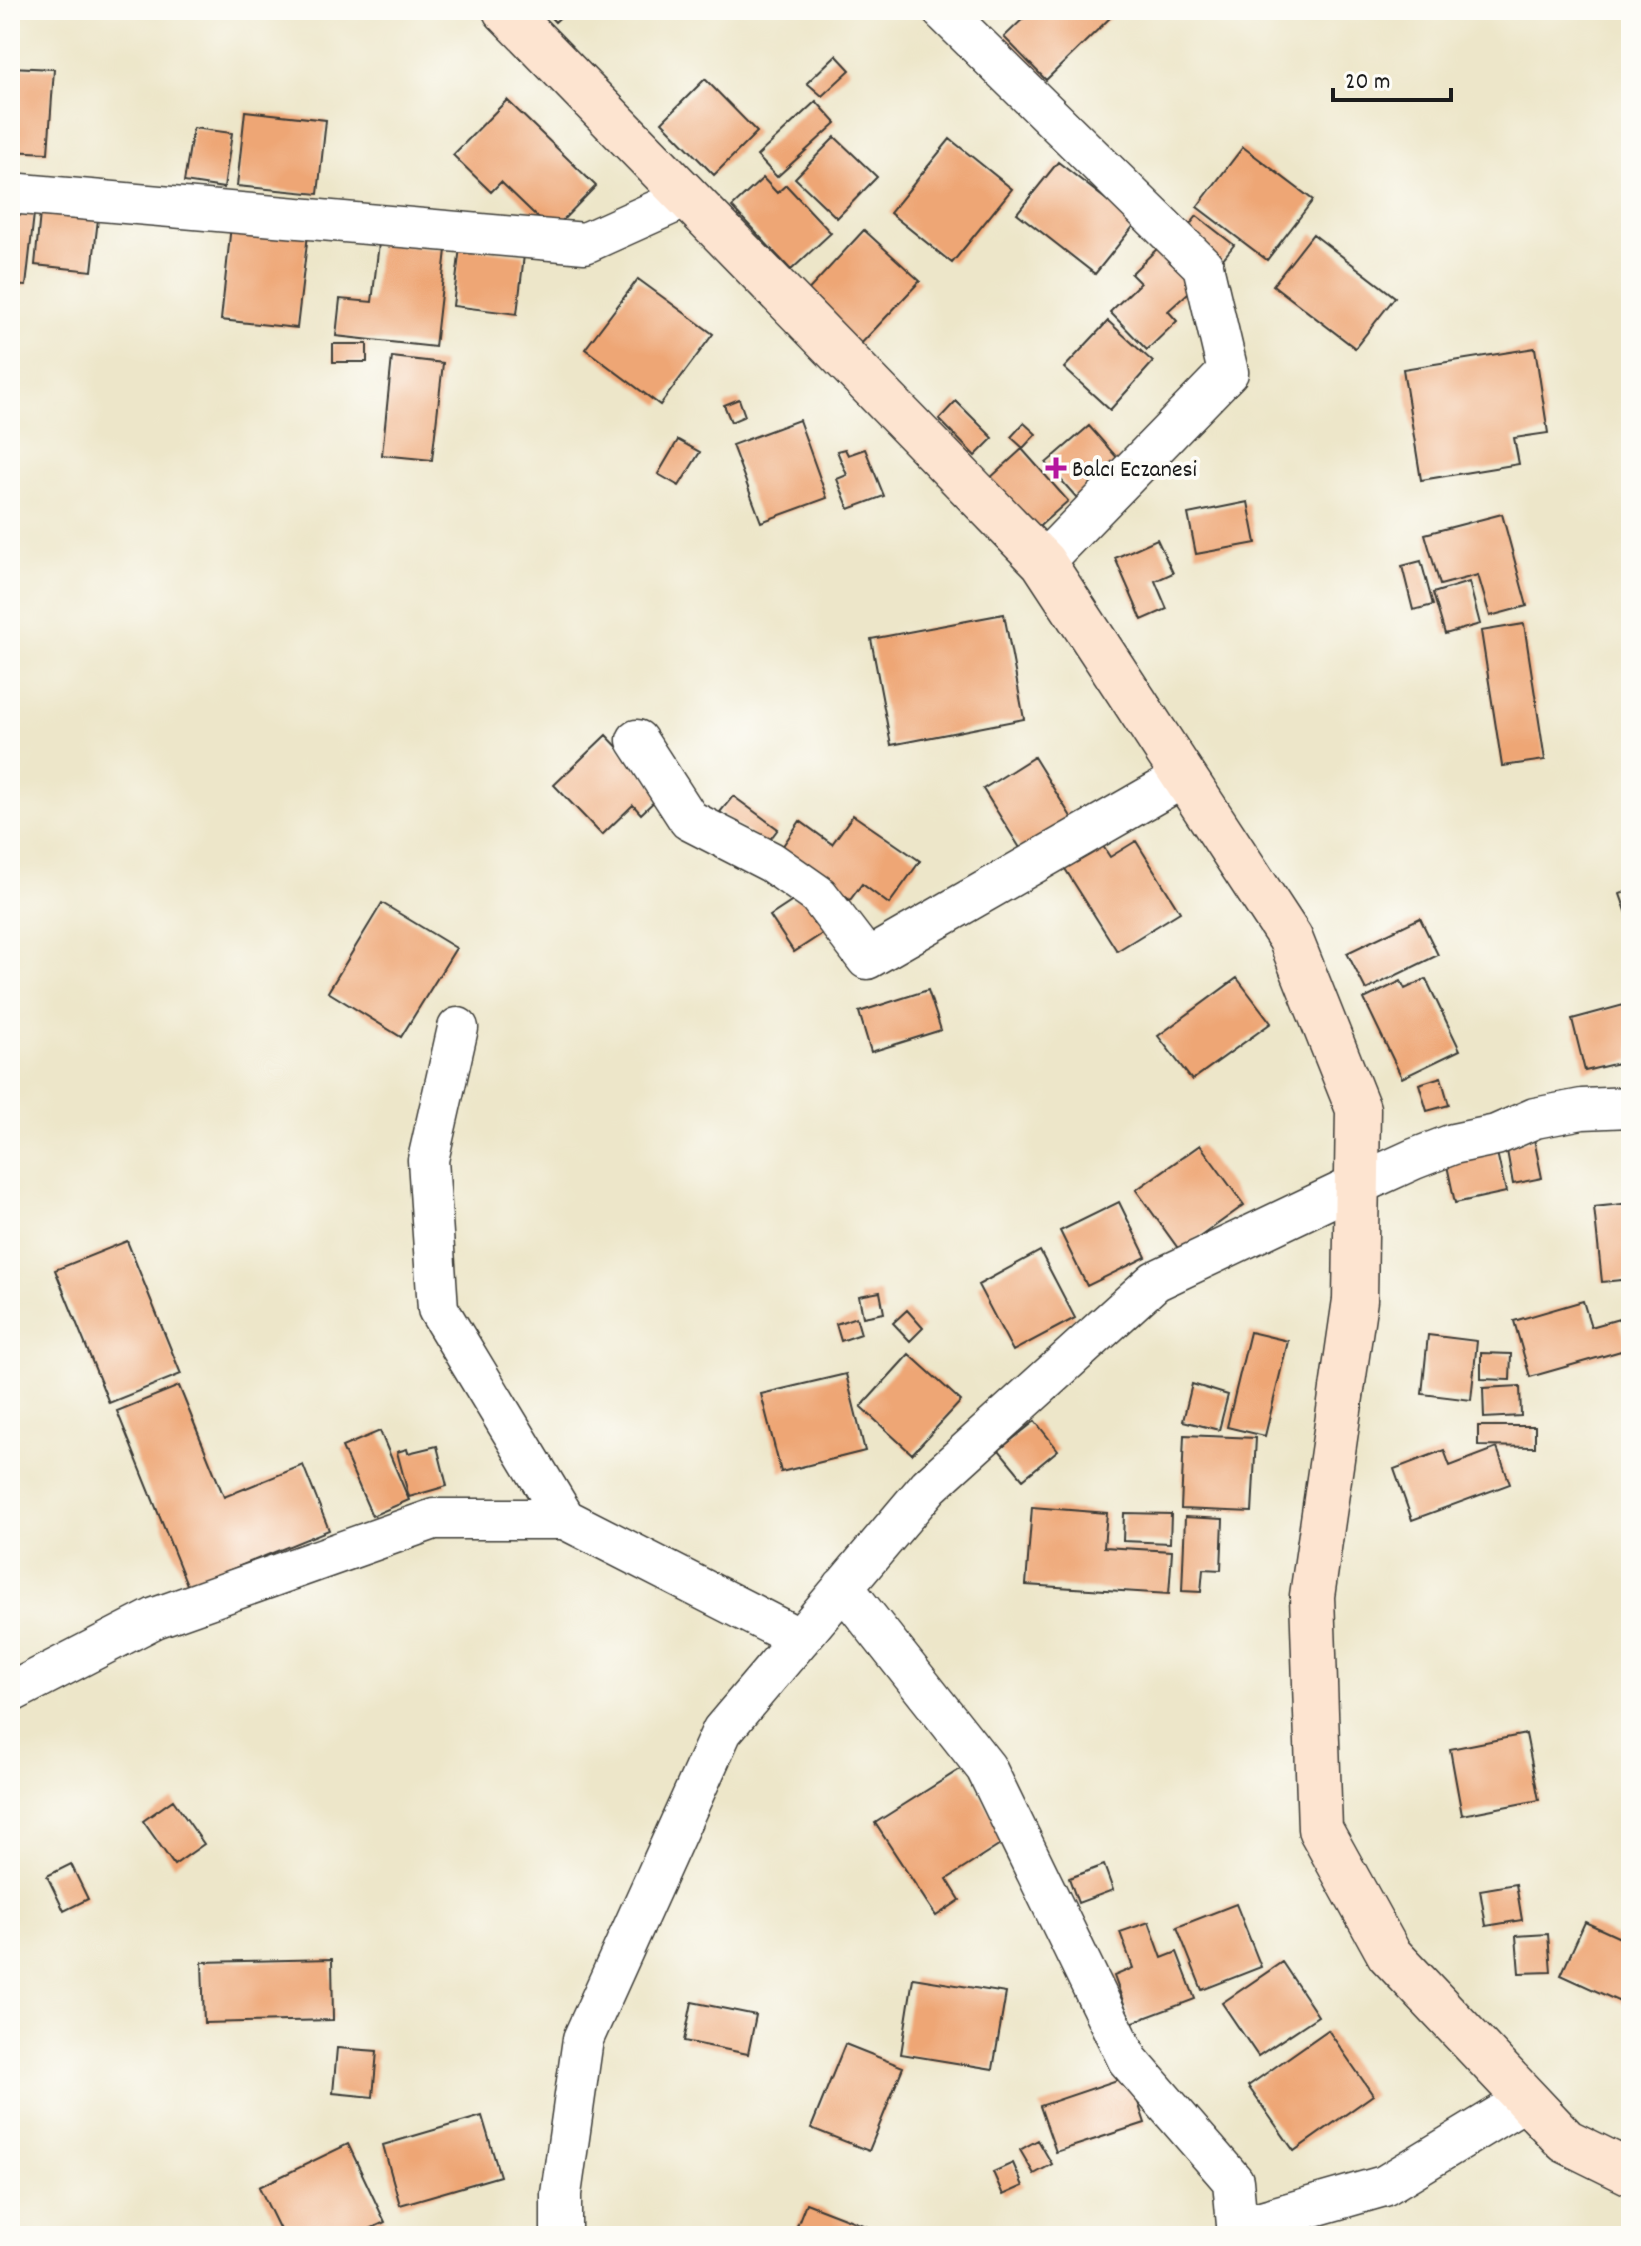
<svg xmlns="http://www.w3.org/2000/svg" width="1641" height="2246" font-family="Dekko,sans-serif">
<rect width="100%" height="100%" fill="#fdfcf7"/>
<filter id="ink" filterUnits="userSpaceOnUse"><feTurbulence type="fractalNoise" baseFrequency=".0125" numOctaves="2"/><feDisplacementMap in="SourceGraphic" scale="16" xChannelSelector="R" yChannelSelector="G"/><feConvolveMatrix kernelMatrix="1 2 1 2 8 2 1 2 1" color-interpolation-filters="sRGB"/></filter>
<filter id="wash" filterUnits="userSpaceOnUse"><feTurbulence type="fractalNoise" baseFrequency=".006" numOctaves="4" result="noise"/><feDisplacementMap in="SourceGraphic" scale="32" xChannelSelector="R" yChannelSelector="G"/><feGaussianBlur stdDeviation="1.8" result="paint"/><feColorMatrix in="noise" values="0 0 0 0 0 0 0 0 0 0 0 0 0 0 0 0 0 1.4 0 .05"/><feComposite in="paint" operator="in"/></filter>
<g filter="url(#wash)">
<rect width="100%" height="100%" fill="#ede6c9"/>
<g id="blocks">
<path fill="#eea675" d="M 544,10 L 568,10 L 555,22 Z
M 1032,10 L 1110,10 L 1114,14 L 1046,80 L 1004,37 Z
M 836,55 L 850,70 L 822,96 L 807,83 Z
M 10,67 L 54,69 L 48,153 L 10,151 Z
M 705,79 L 757,132 L 714,175 L 662,122 Z
M 507,100 L 596,186 L 552,231 L 501,182 L 491,192 L 453,155 Z
M 816,101 L 836,123 L 777,177 L 757,156 Z
M 245,111 L 326,120 L 318,194 L 237,186 Z
M 193,128 L 232,133 L 224,188 L 184,182 Z
M 835,137 L 877,177 L 837,218 L 795,178 Z
M 950,139 L 1012,189 L 952,263 L 890,213 Z
M 1243,147 L 1313,200 L 1267,260 L 1197,207 Z
M 1058,162 L 1136,223 L 1095,274 L 1017,213 Z
M 763,178 L 777,193 L 786,185 L 831,233 L 791,270 L 732,207 Z
M 10,212 L 34,214 L 26,286 L 10,285 Z
M 40,213 L 98,219 L 92,271 L 35,265 Z
M 1197,216 L 1234,245 L 1218,265 L 1181,236 Z
M 231,225 L 308,234 L 297,328 L 221,320 Z
M 864,230 L 920,281 L 858,347 L 803,296 Z
M 1313,234 L 1395,297 L 1355,348 L 1273,285 Z
M 379,243 L 446,250 L 435,347 L 336,336 L 340,299 L 372,302 Z
M 1161,245 L 1198,284 L 1168,311 L 1177,321 L 1147,350 L 1110,312 L 1140,283 L 1131,274 Z
M 460,247 L 524,255 L 517,314 L 453,306 Z
M 638,279 L 713,334 L 660,405 L 585,349 Z
M 1108,321 L 1153,362 L 1110,410 L 1064,368 Z
M 333,344 L 367,344 L 367,362 L 333,362 Z
M 1535,348 L 1548,433 L 1514,438 L 1519,464 L 1421,480 L 1403,369 Z
M 392,357 L 443,363 L 432,460 L 382,455 Z
M 739,399 L 745,416 L 731,422 L 724,405 Z
M 956,401 L 993,438 L 975,456 L 939,419 Z
M 799,420 L 827,498 L 761,522 L 732,445 Z
M 1024,423 L 1036,434 L 1023,448 L 1011,437 Z
M 1089,426 L 1120,461 L 1077,498 L 1046,463 Z
M 678,440 L 700,452 L 679,486 L 658,474 Z
M 845,449 L 848,455 L 865,449 L 884,496 L 849,509 L 837,479 L 847,475 L 837,451 Z
M 1022,449 L 1068,501 L 1034,531 L 988,480 Z
M 1248,502 L 1256,543 L 1196,554 L 1188,514 Z
M 1502,514 L 1527,606 L 1490,616 L 1478,575 L 1440,585 L 1425,534 Z
M 1157,539 L 1173,573 L 1155,581 L 1167,609 L 1142,620 L 1115,558 Z
M 1421,561 L 1433,605 L 1413,610 L 1402,566 Z
M 1469,582 L 1480,624 L 1445,634 L 1433,593 Z
M 1004,614 L 1024,719 L 891,745 L 871,639 Z
M 1524,624 L 1545,760 L 1502,766 L 1481,631 Z
M 606,735 L 662,794 L 641,814 L 633,805 L 602,835 L 554,785 Z
M 1034,757 L 1076,825 L 1025,856 L 983,789 Z
M 733,796 L 778,829 L 765,846 L 720,812 Z
M 853,815 L 920,861 L 889,904 L 862,884 L 850,900 L 780,850 L 800,821 L 832,844 Z
M 1099,840 L 1110,857 L 1136,841 L 1180,912 L 1117,951 L 1062,864 Z
M 1631,890 L 1631,925 L 1620,894 Z
M 805,893 L 828,930 L 794,952 L 770,916 Z
M 382,903 L 456,948 L 401,1037 L 328,992 Z
M 1420,918 L 1438,955 L 1366,990 L 1347,953 Z
M 1237,978 L 1271,1023 L 1192,1080 L 1158,1036 Z
M 1426,979 L 1460,1050 L 1402,1078 L 1364,999 L 1401,981 L 1405,989 Z
M 928,990 L 941,1030 L 871,1052 L 859,1012 Z
M 1631,1003 L 1631,1060 L 1585,1071 L 1572,1019 Z
M 1441,1077 L 1449,1105 L 1427,1111 L 1419,1084 Z
M 1534,1139 L 1542,1178 L 1513,1184 L 1506,1145 Z
M 1495,1144 L 1506,1192 L 1455,1203 L 1445,1156 Z
M 1200,1145 L 1244,1205 L 1180,1251 L 1136,1190 Z
M 1119,1202 L 1146,1257 L 1087,1286 L 1060,1231 Z
M 1631,1203 L 1631,1279 L 1602,1282 L 1594,1207 Z
M 127,1241 L 181,1374 L 109,1403 L 55,1270 Z
M 1040,1251 L 1075,1318 L 1013,1351 L 978,1285 Z
M 880,1292 L 884,1313 L 863,1317 L 859,1296 Z
M 1583,1301 L 1591,1327 L 1619,1319 L 1628,1349 L 1530,1377 L 1514,1321 Z
M 907,1310 L 923,1328 L 910,1341 L 893,1323 Z
M 856,1317 L 861,1334 L 841,1341 L 836,1324 Z
M 1250,1332 L 1288,1341 L 1265,1436 L 1227,1427 Z
M 1428,1335 L 1477,1341 L 1471,1400 L 1422,1394 Z
M 1481,1353 L 1511,1354 L 1510,1380 L 1481,1379 Z
M 909,1354 L 961,1401 L 912,1454 L 861,1407 Z
M 846,1374 L 865,1451 L 781,1472 L 761,1394 Z
M 1192,1384 L 1228,1395 L 1219,1430 L 1183,1421 Z
M 179,1386 L 224,1497 L 303,1465 L 329,1530 L 188,1587 L 117,1411 Z
M 1520,1386 L 1521,1416 L 1484,1418 L 1483,1388 Z
M 1035,1421 L 1058,1450 L 1023,1479 L 999,1450 Z
M 1478,1426 L 1535,1426 L 1535,1447 L 1478,1446 Z
M 380,1431 L 409,1500 L 372,1516 L 342,1447 Z
M 1184,1435 L 1256,1438 L 1252,1512 L 1181,1509 Z
M 437,1446 L 447,1486 L 409,1497 L 397,1452 L 407,1449 L 408,1453 Z
M 1497,1448 L 1510,1484 L 1412,1520 L 1394,1469 L 1444,1450 L 1450,1466 Z
M 1032,1507 L 1107,1513 L 1104,1547 L 1172,1551 L 1169,1594 L 1026,1585 Z
M 1124,1513 L 1171,1514 L 1170,1543 L 1123,1541 Z
M 1185,1517 L 1223,1519 L 1221,1570 L 1203,1569 L 1201,1592 L 1182,1591 Z
M 1526,1734 L 1539,1800 L 1462,1815 L 1450,1749 Z
M 962,1768 L 1008,1840 L 947,1879 L 960,1900 L 936,1916 L 875,1823 Z
M 173,1800 L 204,1844 L 174,1865 L 143,1821 Z
M 71,1864 L 88,1899 L 64,1911 L 47,1876 Z
M 1104,1865 L 1113,1890 L 1078,1903 L 1069,1878 Z
M 1516,1884 L 1522,1920 L 1486,1926 L 1480,1890 Z
M 1236,1904 L 1261,1967 L 1202,1990 L 1177,1927 Z
M 1149,1922 L 1162,1958 L 1177,1952 L 1195,1999 L 1131,2023 L 1114,1976 L 1133,1968 L 1120,1932 Z
M 1585,1922 L 1631,1943 L 1631,2007 L 1561,1975 Z
M 1548,1934 L 1551,1972 L 1519,1973 L 1516,1936 Z
M 332,1959 L 333,2020 L 204,2023 L 202,1962 Z
M 1282,1962 L 1318,2016 L 1258,2056 L 1222,2003 Z
M 913,1978 L 1006,1993 L 993,2069 L 901,2054 Z
M 692,2002 L 756,2015 L 748,2054 L 684,2041 Z
M 1328,2030 L 1373,2095 L 1294,2151 L 1248,2086 Z
M 845,2044 L 903,2067 L 869,2151 L 811,2128 Z
M 337,2048 L 377,2051 L 373,2097 L 333,2093 Z
M 1129,2076 L 1145,2123 L 1056,2152 L 1040,2106 Z
M 482,2116 L 500,2176 L 400,2205 L 383,2145 Z
M 1038,2140 L 1052,2164 L 1034,2174 L 1020,2150 Z
M 348,2144 L 385,2222 L 355,2236 L 283,2236 L 259,2187 Z
M 1013,2163 L 1023,2186 L 1003,2195 L 993,2172 Z
M 806,2203 L 891,2236 L 793,2236 Z"/>
</g>
</g>
<g filter="url(#ink)">
<use href="#blocks" fill-opacity="0" stroke="#3b3a36" stroke-width="2"/>
<g fill="none" stroke-linecap="round" stroke-linejoin="round">
<g stroke="#3b3a36" stroke-width="43">
<path id="minor" d="M 942,10 L 1203,266 L 1228,372 L 1043,562
M 10,193 L 585,243 L 687,197
M 637,740 L 689,820 L 771,862 L 818,895 L 867,959 L 1184,777
M 458,1028 L 428,1160 L 438,1309 L 565,1519 L 800,1639
M 843,1587 L 986,1768 L 1128,2060 L 1233,2181 L 1238,2236
M 10,1693 L 155,1618 L 434,1519 L 565,1519
M 1237,2228 L 1384,2186 L 1527,2099
M 561,2236 L 561,2194 L 583,2039 L 722,1731 L 929,1486 L 1155,1281 L 1357,1185 L 1414,1159 L 1453,1144 L 1496,1135 L 1535,1118 L 1582,1109 L 1631,1107"/>
</g>
<g stroke="#3b3a36" stroke-width="47">
<path id="secondary" d="M 505,10 L 1043,562 L 1290,938 L 1358,1109 L 1355,1300 L 1312,1596 L 1320,1829 L 1389,1954 L 1566,2141 L 1631,2173"/>
</g>
<use href="#minor" stroke="#fff" stroke-width="40"/>
<use href="#secondary" stroke="#fde4d0" stroke-width="44"/>
</g>
</g>
<path fill="#b5179e" stroke="#fdfcf7" stroke-width="3" d="M1052 456h8v8h8v8h-8v8h-8v-8h-8v-8h8z"/>
<g text-anchor="middle" stroke-width="8" stroke-linejoin="round" paint-order="stroke">
<g font-size="24" fill="#1c1c1c" stroke="#fdfcf7" text-anchor="start">
<text x="1072" y="476">Balcı Eczanesi</text>
</g>
</g>
<rect width="1641" height="2246" fill="none" stroke="#fdfcf7" stroke-width="40"/>
<path d="M1333 88v12h118v-12" fill="none" stroke="#1c1c1c" stroke-width="4"/>
<text x="1345" y="88" font-size="24" fill="#1c1c1c" stroke="#fdfcf7" stroke-width="6" paint-order="stroke">20 m</text>
</svg>
